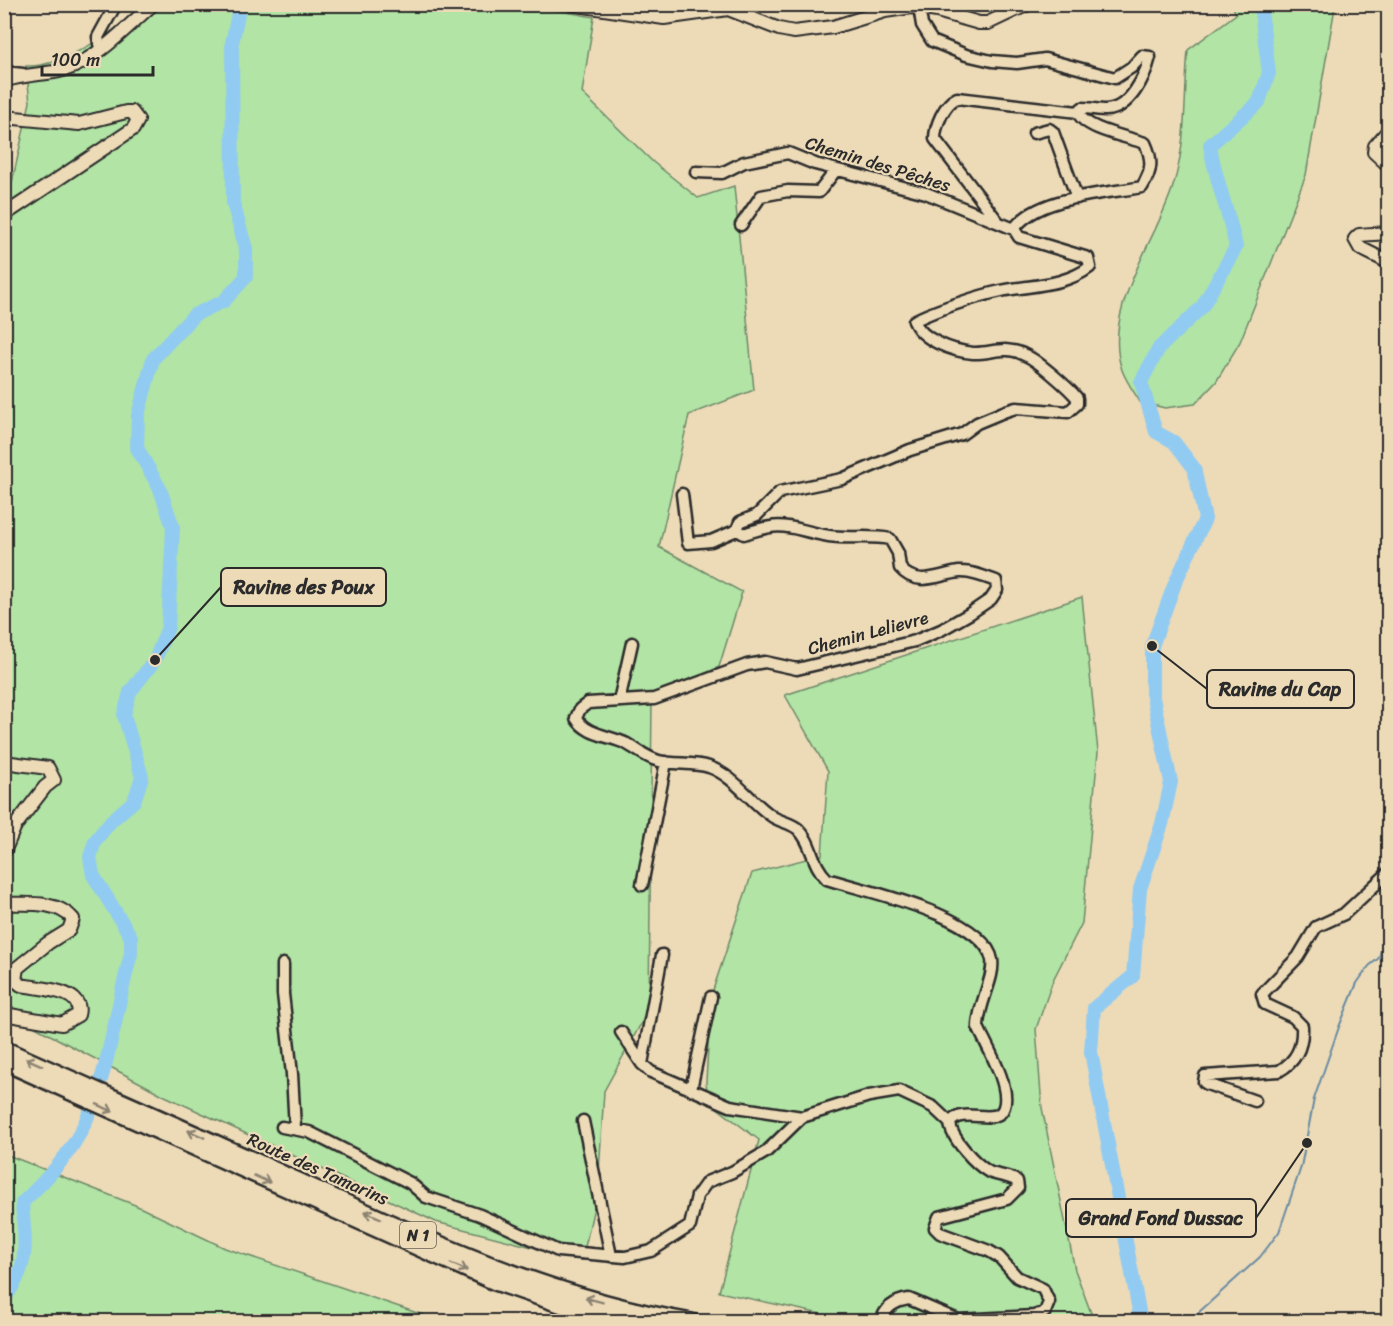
<svg xmlns="http://www.w3.org/2000/svg" width="1393" height="1326" font-family="Sriracha,sans-serif">
<rect width="100%" height="100%" fill="#eddbb8"/>
<filter id="ink" filterUnits="userSpaceOnUse"><feTurbulence type="fractalNoise" baseFrequency=".0167" numOctaves="2"/><feDisplacementMap in="SourceGraphic" scale="12" xChannelSelector="R" yChannelSelector="G"/><feConvolveMatrix kernelMatrix="1 2 1 2 8 2 1 2 1" color-interpolation-filters="sRGB"/></filter>
<g filter="url(#ink)">
<path fill="#b1e4a5" stroke="#6e8868" stroke-width="1.5" d="M 521,4 L 594,17 L 582,93 L 653,162 L 698,198 L 734,186 L 754,390 L 689,415 L 659,547 L 742,592 L 719,667 L 652,698 L 649,1009 L 604,1091 L 598,1190 L 582,1260 L 436,1222 L 165,1096 L 5,1011 L 4,218 L 30,102 L 26,66 C 62,68 118,30 144,5 Z
M 1232,5 L 1334,5 L 1334,13 L 1306,175 L 1240,342 L 1216,382 L 1195,404 L 1165,408 L 1140,402 C 1134,392 1126,381 1122,370 C 1101,309 1158,239 1174,183 C 1187,141 1184,94 1188,50 L 1236,14 Z
M 1082,597 L 1098,752 L 1082,923 L 1053,980 L 1036,1029 L 1042,1108 L 1075,1270 L 1094,1321 L 853,1321 L 719,1292 L 759,1140 L 708,1101 L 706,1081 L 711,996 L 752,873 L 822,855 L 828,771 L 785,695 Z
M 5,1154 L 135,1205 L 225,1248 L 441,1321 L 5,1321 Z"/>
<g fill="none" stroke-linecap="round" stroke-linejoin="round">
<path stroke="#698ba2" stroke-width="2" d="M 1188,1322 L 1260,1257 L 1279,1232 L 1301,1167 L 1314,1099 L 1339,1027 L 1357,983 L 1369,966 L 1379,958 L 1388,923"/>
<path stroke="#92cbf1" stroke-width="14" d="M 4,1299 C 31,1264 25,1243 22,1203 C 47,1179 71,1154 85,1123 C 109,1072 116,1008 131,954 L 131,937 L 93,875 L 90,857 L 95,841 L 111,821 L 134,801 L 142,777 L 124,715 L 130,692 L 155,660 L 168,627 L 173,527 L 160,489 L 137,448 L 138,415 L 153,359 L 194,315 L 224,301 L 246,277 L 246,249 L 233,203 L 232,43 L 240,4
M 1141,1322 L 1091,1052 L 1094,1008 L 1133,976 L 1140,889 L 1162,824 L 1171,782 L 1152,693 L 1152,646 L 1175,583 L 1205,519 L 1194,468 L 1174,442 L 1156,432 L 1141,382 L 1159,348 L 1202,307 L 1236,247 C 1229,212 1215,180 1210,145 L 1259,102 L 1269,73 L 1260,4"/>
<g stroke="#2b2b2b" stroke-width="15">
<path id="minor" d="M 919,7 L 922,25 L 932,41 L 966,55 L 992,61 L 1017,63 L 1045,59 L 1115,78 L 1132,67 L 1142,56 L 1150,57 C 1145,77 1130,109 1106,110 C 1098,110 1090,108 1082,108 L 1078,112 C 1083,129 1128,137 1145,143 C 1153,160 1152,171 1142,187 C 1105,194 1037,196 1014,229 L 1019,237 L 1088,258 L 1090,267 C 1065,286 1031,285 1001,291 C 981,295 932,311 914,321 C 922,340 952,351 973,353 C 992,354 1005,344 1027,356 C 1038,361 1069,388 1077,398 L 1077,404 L 1068,412 L 1016,408 L 1006,411 L 977,423 L 962,434 L 910,450 L 842,479 L 780,492 L 757,515 L 740,522 L 737,530 L 744,534 C 788,519 788,529 829,536 C 849,539 870,535 890,539 L 898,553 L 900,568 C 917,588 938,575 959,572 C 971,571 986,577 996,581 L 997,590 L 991,599 L 969,614 L 941,630 L 915,641 L 797,669 L 765,662 L 747,665 L 654,699 L 588,703 L 580,709 L 576,718 C 587,736 609,735 627,744 C 638,750 647,758 659,761 C 675,765 693,762 709,767 C 735,776 751,803 773,817 C 781,822 791,823 798,829 C 813,843 811,864 827,879 C 864,891 984,915 992,960 C 995,978 978,1004 978,1027 C 987,1047 1011,1086 1004,1107 C 998,1128 962,1105 950,1123
M 100,49 L 98,37 L 116,4
M 4,72 L 23,74
M 1034,133 L 1049,129 L 1053,132 L 1077,198
M 696,172 L 722,173 L 744,162 L 788,153 L 815,164 L 926,193 L 1014,229
M 999,223 L 935,139 C 935,126 944,104 957,98 L 1078,112
M 741,225 L 761,196 L 788,191 L 819,192 L 836,170
M 682,494 L 688,543 L 711,541 L 737,530
M 619,701 L 632,643
M 642,885 L 666,762
M 283,964 L 283,994 L 292,1074 L 295,1128
M 621,1032 L 642,1064 L 651,1072 L 730,1106 L 802,1117
M 642,1064 L 662,955
M 691,1089 L 711,997
M 1255,1101 L 1207,1084 L 1204,1082 L 1205,1076 L 1279,1071 C 1297,1061 1303,1046 1302,1026 L 1293,1017 L 1265,1004 L 1262,994 L 1298,957 L 1316,927 L 1344,914 L 1388,873
M 583,1121 L 611,1256
M 282,1127 L 309,1132 L 410,1183 L 426,1197 L 480,1215 L 558,1251 L 625,1257 L 651,1251 L 690,1226 L 697,1196 L 707,1182 L 732,1172 L 766,1152 L 802,1117 L 869,1096 L 899,1091 L 933,1107 L 950,1123
M 881,1322 C 885,1307 895,1301 909,1299 L 958,1320 L 1034,1316 L 1045,1312 L 1049,1302 L 1043,1289 L 1017,1277 L 999,1257 L 989,1251 L 940,1233 L 935,1228 L 939,1217 L 1007,1199 L 1018,1188 L 1017,1181 C 1008,1175 998,1176 989,1172 C 975,1164 951,1138 950,1123"/>
</g>
<g stroke="#2b2b2b" stroke-width="16">
<path id="major" d="M 513,4 L 534,4
M 571,4 L 664,18 L 728,9 L 779,29 L 794,32 L 833,27 L 885,11 L 912,7 L 937,11 L 979,23 L 988,23 L 1028,4
M 4,81 C 28,72 56,76 77,65 C 105,51 129,25 153,4
M 4,117 L 79,124 L 126,112 L 132,112 L 138,120 L 133,129 L 4,215
M 1388,131 L 1375,146 L 1374,152 L 1388,165
M 1388,233 L 1359,235 L 1355,239 L 1360,248 L 1388,262
M 4,762 L 48,768 L 54,780 L 45,787 L 15,826 L 4,852
M 4,904 C 26,904 57,900 73,919 L 69,930 L 48,943 L 17,968 L 15,980 L 21,985 C 40,989 85,989 78,1015 L 62,1024 L 4,1014"/>
</g>
<g stroke="#2b2b2b" stroke-width="20">
<path id="highway" d="M 4,1049 C 97,1091 190,1131 283,1174 C 415,1235 548,1298 692,1322
M 4,1062 L 495,1282 L 571,1308 L 625,1322"/>
</g>
<use href="#minor" stroke="#eddbb8" stroke-width="10"/>
<use href="#major" stroke="#eddbb8" stroke-width="12"/>
<use href="#highway" stroke="#eddbb8" stroke-width="15"/>
</g>
<defs><path id="oneway-shaft" d="M-6 0H5M1.5-3L5.5 0L1.5 3" fill="none" stroke-width="1.6" stroke-linecap="round" stroke-linejoin="round" transform="scale(1.5)"/></defs>
<g stroke="#8c8372">
<use href="#oneway-shaft" transform="translate(34 1062) rotate(-156)"/>
<use href="#oneway-shaft" transform="translate(105 1108) rotate(25)"/>
<use href="#oneway-shaft" transform="translate(196 1134) rotate(-156)"/>
<use href="#oneway-shaft" transform="translate(262 1179) rotate(24)"/>
<use href="#oneway-shaft" transform="translate(373 1215) rotate(-156)"/>
<use href="#oneway-shaft" transform="translate(459 1267) rotate(23)"/>
<use href="#oneway-shaft" transform="translate(594 1300) rotate(-165)"/>
</g>
</g>
<g text-anchor="middle" stroke-width="4.5" stroke-linejoin="round" paint-order="stroke">
<rect fill="#eddbb8" stroke="#656055" stroke-width="1.5" x="400" y="1222" width="36" height="26" rx="4.5"/>
<g font-size="16" font-weight="bold" fill="#2b2b2b">
<text x="418" y="1241">N 1</text>
</g>
<g font-size="18" fill="#2b2b2b" stroke="#eddbb8">
<text transform="translate(878 164) rotate(17)" y="6">Chemin des Pêches</text>
<text transform="translate(868 633) rotate(-15)" y="6">Chemin Lelievre</text>
<text transform="translate(318 1169) rotate(24)" y="6">Route des Tamarins</text>
</g>
</g>
<path fill="none" stroke="#2b2b2b" stroke-width="2" d="M155 660L221 587M1152 646L1207 689M1307 1143L1256 1218"/>
<g fill="#2b2b2b" stroke="#eddbb8" stroke-width="2">
<circle cx="155" cy="660" r="6"/>
<circle cx="1152" cy="646" r="6"/>
<circle cx="1307" cy="1143" r="6"/>
</g>
<g fill="#eddbb8" stroke="#2b2b2b" stroke-width="2">
<rect x="221" y="568" width="165" height="38" rx="6"/>
<rect x="1207" y="670" width="147" height="38" rx="6"/>
<rect x="1066" y="1199" width="190" height="38" rx="6"/>
</g>
<g font-size="20" text-anchor="middle" font-weight="bold" fill="#2b2b2b">
<text x="304" y="594">Ravine des Poux</text>
<text x="1280" y="696">Ravine du Cap</text>
<text x="1161" y="1225">Grand Fond Dussac</text>
</g>
<rect width="1393" height="1326" fill="none" stroke="#eddbb8" stroke-width="24"/>
<rect x="12" y="12" width="1369" height="1302" fill="none" stroke="#2b2b2b" stroke-width="2" filter="url(#ink)"/>
<path d="M42 66v9h111v-9" fill="none" stroke="#2b2b2b" stroke-width="3"/>
<text x="51" y="66" font-size="18" fill="#2b2b2b" stroke="#eddbb8" stroke-width="4.5" paint-order="stroke">100 m</text>
</svg>
